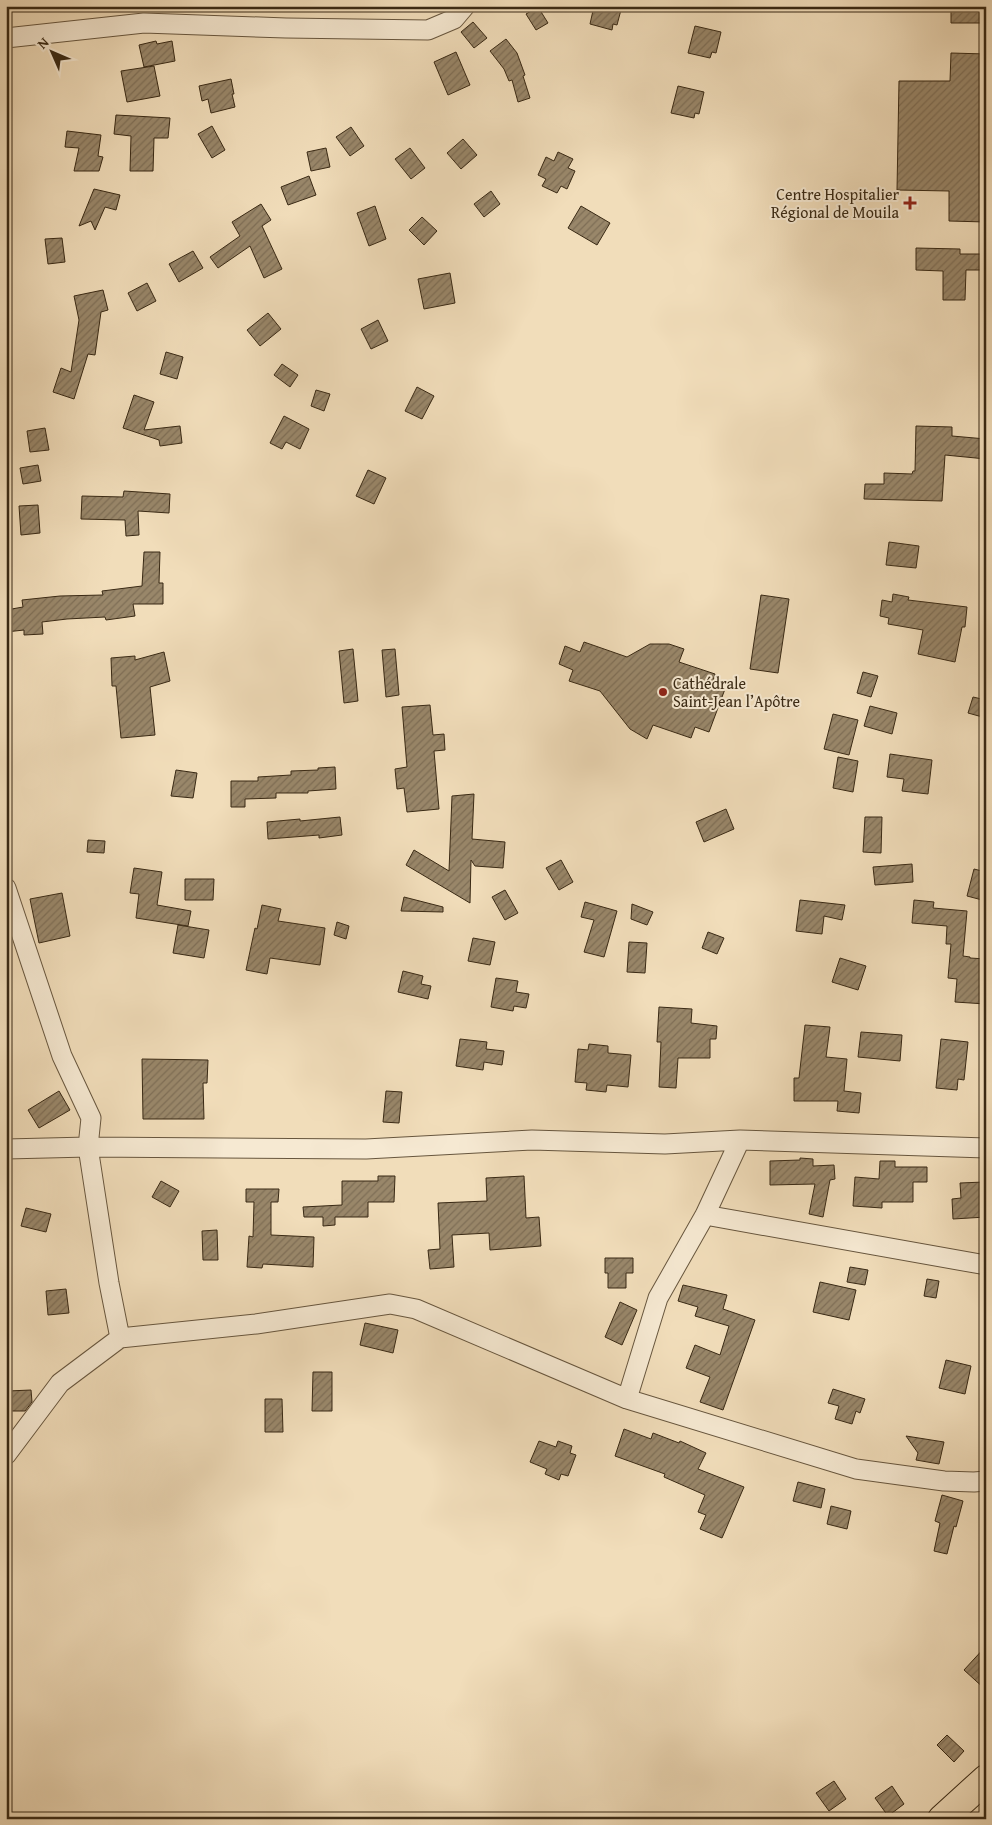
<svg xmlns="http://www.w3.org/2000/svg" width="992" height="1825" font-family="'Gentium Book Plus',serif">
<defs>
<pattern id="building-hatch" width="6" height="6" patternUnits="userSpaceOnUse" patternTransform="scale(1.25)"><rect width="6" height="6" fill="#99876a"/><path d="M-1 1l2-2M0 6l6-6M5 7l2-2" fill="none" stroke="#7e6e56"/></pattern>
</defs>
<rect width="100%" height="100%" fill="#f1ddba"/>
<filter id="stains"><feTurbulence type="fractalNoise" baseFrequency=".004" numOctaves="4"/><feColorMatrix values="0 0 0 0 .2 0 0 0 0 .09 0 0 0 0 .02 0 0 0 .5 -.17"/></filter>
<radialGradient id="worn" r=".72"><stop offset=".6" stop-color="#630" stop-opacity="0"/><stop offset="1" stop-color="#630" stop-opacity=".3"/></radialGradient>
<path fill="url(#building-hatch)" stroke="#392914" d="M 594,6 L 622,6 L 617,25 L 613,24 L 612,30 L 590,24 Z
M 538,7 L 548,23 L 536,30 L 526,14 Z
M 951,9 L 986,9 L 986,23 L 951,23 Z
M 473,22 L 487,38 L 474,48 L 461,32 Z
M 695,26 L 721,32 L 716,53 L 712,52 L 710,58 L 688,53 Z
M 506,39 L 517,53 L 525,75 L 523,76 L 530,98 L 518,102 L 512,80 L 509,81 L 504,69 L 490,51 Z
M 156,41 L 157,44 L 172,41 L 175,61 L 144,67 L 139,45 Z
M 456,52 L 470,85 L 448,95 L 434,62 Z
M 951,53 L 986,54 L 986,222 L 949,221 L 949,191 L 897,190 L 899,81 L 950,81 Z
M 154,66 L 160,96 L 127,102 L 121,71 Z
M 231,79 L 234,94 L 232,94 L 235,107 L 211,113 L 208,99 L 202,101 L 199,86 Z
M 678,86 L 704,92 L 699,114 L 695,113 L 694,118 L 671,113 Z
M 116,115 L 170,118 L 168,138 L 154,138 L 153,171 L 130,171 L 131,136 L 114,134 Z
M 212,126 L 225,150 L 212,158 L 198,134 Z
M 351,127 L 364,146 L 350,156 L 336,137 Z
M 67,131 L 101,135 L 98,156 L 103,157 L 99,171 L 74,171 L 79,148 L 65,147 Z
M 463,139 L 477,155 L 461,169 L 447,153 Z
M 326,148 L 330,167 L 311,171 L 307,152 Z
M 410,148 L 425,168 L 411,179 L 395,159 Z
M 558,152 L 573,159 L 568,168 L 575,171 L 567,189 L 561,186 L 557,193 L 542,186 L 546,179 L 538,175 L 546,157 L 554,161 Z
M 309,176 L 316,195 L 288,205 L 281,187 Z
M 94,189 L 120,195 L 116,210 L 105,207 L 95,230 L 91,221 L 79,226 Z
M 491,191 L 500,204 L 484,217 L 474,204 Z
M 261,204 L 271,220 L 262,226 L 282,269 L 264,278 L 250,246 L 218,268 L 210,257 L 240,236 L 232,222 Z
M 375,206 L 386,239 L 369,246 L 357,213 Z
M 581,206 L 610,223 L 597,245 L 568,228 Z
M 422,217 L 437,231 L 424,245 L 409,230 Z
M 62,238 L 65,262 L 48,264 L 45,239 Z
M 916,248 L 960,249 L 960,254 L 986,254 L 986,270 L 966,270 L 965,300 L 943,300 L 943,271 L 916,270 Z
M 193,251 L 203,268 L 179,282 L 169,264 Z
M 450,273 L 455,303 L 424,309 L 418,279 Z
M 147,283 L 156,301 L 137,311 L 128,293 Z
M 103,290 L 108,310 L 101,312 L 95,355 L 88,354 L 74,399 L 53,392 L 61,368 L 71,372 L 79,320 L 74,296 Z
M 268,313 L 281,329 L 260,346 L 247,330 Z
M 378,320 L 388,341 L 371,349 L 361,329 Z
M 166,352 L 183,357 L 177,379 L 160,374 Z
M 282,364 L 298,375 L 290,387 L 274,375 Z
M 417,387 L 434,396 L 422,419 L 405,411 Z
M 316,390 L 330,394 L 324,411 L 311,406 Z
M 134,395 L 154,402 L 144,430 L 180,426 L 182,443 L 160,446 L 159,440 L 123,428 Z
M 284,416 L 309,429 L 300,449 L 286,442 L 282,449 L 270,443 Z
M 916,426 L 952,427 L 952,436 L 986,439 L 986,459 L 945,455 L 942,501 L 864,499 L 865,484 L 884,484 L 884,473 L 912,474 L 913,471 L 915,471 Z
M 45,428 L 49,450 L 30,452 L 27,431 Z
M 38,465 L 41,481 L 23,484 L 20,468 Z
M 368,470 L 386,478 L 374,504 L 356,496 Z
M 124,491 L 170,494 L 169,513 L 138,511 L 139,535 L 126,536 L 125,520 L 81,519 L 82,496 L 123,497 Z
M 38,505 L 40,533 L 21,535 L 19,506 Z
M 889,542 L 919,546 L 916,568 L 886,565 Z
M 144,552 L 160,552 L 159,583 L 163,583 L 163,604 L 133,604 L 135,616 L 106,620 L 105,617 L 67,619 L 42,622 L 43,634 L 24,635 L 24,630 L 6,632 L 6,610 L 23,607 L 22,600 L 60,596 L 103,595 L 102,591 L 142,586 Z
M 893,594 L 909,597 L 908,600 L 967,607 L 965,627 L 962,627 L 955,662 L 918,654 L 923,630 L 888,624 L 889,618 L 880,616 L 882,600 L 892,602 Z
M 761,595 L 789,599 L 778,673 L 750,669 Z
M 584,642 L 627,657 L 650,644 L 669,644 L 684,649 L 679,662 L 715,674 L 712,684 L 725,689 L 709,732 L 695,727 L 691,738 L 653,725 L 647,739 L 630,729 L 600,691 L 569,681 L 573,670 L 559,664 L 565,646 L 580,652 Z
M 353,649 L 358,701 L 344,703 L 339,651 Z
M 395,649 L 399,695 L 386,697 L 382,650 Z
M 164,652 L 170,681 L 150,687 L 155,735 L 121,738 L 116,686 L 112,686 L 111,658 L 135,656 L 135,660 Z
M 863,672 L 878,676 L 871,697 L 857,693 Z
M 973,697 L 986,700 L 986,718 L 968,713 Z
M 430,705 L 433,735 L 444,734 L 445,750 L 434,751 L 439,809 L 407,812 L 404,788 L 397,789 L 395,769 L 407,767 L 402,707 Z
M 870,706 L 897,713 L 892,734 L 864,726 Z
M 833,714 L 858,720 L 849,755 L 824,749 Z
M 890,754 L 932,760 L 928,794 L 902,791 L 904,779 L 887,777 Z
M 838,757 L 858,761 L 853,792 L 833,788 Z
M 335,767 L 336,789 L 308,791 L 308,793 L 276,793 L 276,798 L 245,799 L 245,807 L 231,807 L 231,781 L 258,781 L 258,777 L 291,775 L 291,771 L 318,770 L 318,768 Z
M 176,770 L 197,773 L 193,798 L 171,796 Z
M 474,794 L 472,839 L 505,842 L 503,868 L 475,866 L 471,860 L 470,903 L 406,865 L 414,850 L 449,871 L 452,796 Z
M 726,809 L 734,829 L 704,842 L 696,822 Z
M 340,817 L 342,835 L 319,838 L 319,835 L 268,839 L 267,822 L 300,819 L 300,821 Z
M 865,817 L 882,817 L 881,853 L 863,852 Z
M 88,840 L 105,841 L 104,853 L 87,852 Z
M 561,860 L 573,882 L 559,890 L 546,868 Z
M 912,864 L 913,882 L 875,885 L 873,867 Z
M 134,868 L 162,872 L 157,905 L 191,911 L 188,926 L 136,918 L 139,894 L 130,893 Z
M 974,869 L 986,872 L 986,901 L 967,896 Z
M 185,879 L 214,879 L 213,900 L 185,900 Z
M 505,890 L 518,913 L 505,920 L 492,897 Z
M 62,893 L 70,936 L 39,943 L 30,899 Z
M 404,897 L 443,907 L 443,912 L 401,911 Z
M 800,900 L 845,905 L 842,920 L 824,916 L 822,934 L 796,931 Z
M 914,900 L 934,902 L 933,908 L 967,911 L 963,956 L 970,957 L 970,958 L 986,959 L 986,1004 L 955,1002 L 957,979 L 948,978 L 951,944 L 946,944 L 947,926 L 912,923 Z
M 585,902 L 617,911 L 604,957 L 584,952 L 594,920 L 581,917 Z
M 632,904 L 653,912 L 647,925 L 631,919 Z
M 262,905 L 281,909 L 278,921 L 325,928 L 320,965 L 270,958 L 267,974 L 246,970 L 255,928 L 257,929 Z
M 337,922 L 349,926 L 346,939 L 334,935 Z
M 178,925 L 209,930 L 204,958 L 173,953 Z
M 708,932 L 724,938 L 717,954 L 702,948 Z
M 473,938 L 495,942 L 490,965 L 468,961 Z
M 629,942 L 647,943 L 645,973 L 627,972 Z
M 840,958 L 866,966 L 858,990 L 832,982 Z
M 403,971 L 423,976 L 421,984 L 431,986 L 428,999 L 398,992 Z
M 496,978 L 518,981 L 516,992 L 529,994 L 526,1008 L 514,1006 L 513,1011 L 491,1007 Z
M 659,1007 L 692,1009 L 691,1023 L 717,1026 L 716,1039 L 710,1039 L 710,1058 L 678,1058 L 676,1088 L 659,1087 L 661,1042 L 657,1042 Z
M 805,1025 L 830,1027 L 826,1057 L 847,1059 L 844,1091 L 861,1093 L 859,1113 L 837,1111 L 838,1101 L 794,1101 L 794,1078 L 799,1078 Z
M 861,1032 L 902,1035 L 900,1061 L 858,1057 Z
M 460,1039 L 487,1042 L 486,1049 L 504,1051 L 502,1065 L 484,1062 L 483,1070 L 456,1066 Z
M 941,1039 L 968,1042 L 964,1080 L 958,1079 L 957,1090 L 936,1088 Z
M 589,1044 L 608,1046 L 608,1053 L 631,1055 L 628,1087 L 607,1085 L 606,1092 L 586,1090 L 587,1083 L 575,1082 L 578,1049 L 588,1050 Z
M 142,1059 L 208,1060 L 207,1083 L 203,1083 L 204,1119 L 143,1119 Z
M 59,1091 L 70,1110 L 39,1128 L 28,1110 Z
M 386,1091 L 402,1092 L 399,1123 L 383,1122 Z
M 800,1158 L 813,1159 L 813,1166 L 834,1165 L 835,1179 L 830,1180 L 823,1217 L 809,1214 L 815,1184 L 770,1185 L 770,1161 L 800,1160 Z
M 880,1161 L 895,1161 L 895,1167 L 927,1167 L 927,1182 L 913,1182 L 913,1202 L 882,1202 L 882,1208 L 853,1206 L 855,1177 L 879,1179 Z
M 378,1176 L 395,1176 L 394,1202 L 368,1202 L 368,1217 L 335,1217 L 335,1225 L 323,1226 L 323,1217 L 304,1217 L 303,1207 L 342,1205 L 342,1181 L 378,1181 Z
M 524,1176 L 526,1218 L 539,1217 L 541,1246 L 490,1250 L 489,1233 L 452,1235 L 454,1267 L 430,1269 L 428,1250 L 440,1249 L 438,1203 L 487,1201 L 486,1178 Z
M 161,1181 L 179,1191 L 170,1207 L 152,1197 Z
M 984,1182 L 986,1217 L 953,1219 L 952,1199 L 961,1198 L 960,1183 Z
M 246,1189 L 279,1189 L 278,1202 L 271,1202 L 271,1235 L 314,1237 L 313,1267 L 263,1264 L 262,1268 L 247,1267 L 249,1236 L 253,1237 L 254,1202 L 246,1202 Z
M 26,1208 L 51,1214 L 46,1232 L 21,1226 Z
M 217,1230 L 218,1260 L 203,1260 L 202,1231 Z
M 605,1258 L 633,1258 L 633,1273 L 626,1273 L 626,1288 L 608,1288 L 608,1273 L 605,1273 Z
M 850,1267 L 868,1270 L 865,1285 L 847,1282 Z
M 927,1279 L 939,1281 L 936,1298 L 924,1296 Z
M 820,1282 L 856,1290 L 849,1320 L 813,1312 Z
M 683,1285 L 727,1295 L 723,1309 L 755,1320 L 723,1410 L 700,1402 L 710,1377 L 686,1368 L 695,1345 L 720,1355 L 729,1326 L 695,1316 L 698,1307 L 678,1301 Z
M 66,1289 L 69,1313 L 48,1315 L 46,1291 Z
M 620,1302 L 637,1310 L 622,1345 L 605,1337 Z
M 365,1323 L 398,1330 L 393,1353 L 360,1345 Z
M 946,1360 L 971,1366 L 965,1394 L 939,1388 Z
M 313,1372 L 332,1372 L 332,1411 L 312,1411 Z
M 833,1389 L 865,1399 L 860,1413 L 856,1411 L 852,1424 L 835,1419 L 839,1406 L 828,1403 Z
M 31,1390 L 32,1402 L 25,1411 L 9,1411 L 8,1391 Z
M 265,1399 L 282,1399 L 283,1432 L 265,1432 Z
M 624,1429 L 651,1439 L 653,1433 L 679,1443 L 680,1441 L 706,1453 L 698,1469 L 744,1487 L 722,1538 L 700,1529 L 706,1515 L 698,1512 L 705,1495 L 664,1477 L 665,1474 L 615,1456 Z
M 906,1436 L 944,1442 L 939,1464 L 916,1460 L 918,1453 Z
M 539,1441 L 556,1447 L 558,1441 L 572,1446 L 570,1453 L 576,1455 L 568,1476 L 561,1474 L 559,1480 L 545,1474 L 547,1469 L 530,1462 Z
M 798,1482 L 825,1489 L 821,1508 L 793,1501 Z
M 942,1495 L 963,1501 L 956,1527 L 954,1526 L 947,1554 L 934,1551 L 940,1523 L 935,1521 Z
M 831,1506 L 851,1511 L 847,1529 L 827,1524 Z
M 986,1646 L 986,1690 L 964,1670 Z
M 947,1735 L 964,1751 L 954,1762 L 937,1745 Z
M 834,1781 L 846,1799 L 829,1811 L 816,1793 Z
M 892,1786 L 904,1804 L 888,1816 L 875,1798 Z"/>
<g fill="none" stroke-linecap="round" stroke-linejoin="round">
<g stroke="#67563e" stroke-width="21">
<path id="minor" d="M 6,38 L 144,23 L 286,28 L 428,30 L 454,19 L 465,6
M 6,888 L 62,1056 L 91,1118 L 88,1147 L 109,1283 L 120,1338
M 6,1149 L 88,1147 L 366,1149 L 532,1140 L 665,1144 L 740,1140 L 986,1148
M 705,1215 L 986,1265
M 627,1399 L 658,1298 L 705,1215 L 740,1140
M 6,1455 L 60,1383 L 120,1338 L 256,1324 L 390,1304 L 416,1309 L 627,1399 L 856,1469 L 944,1481 L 974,1482 L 986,1481"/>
</g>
<g stroke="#392914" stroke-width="30">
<path id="trunk" d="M 942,1819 L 986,1779"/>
</g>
<use href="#minor" stroke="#f6e9d2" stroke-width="19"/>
<use href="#trunk" stroke="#f1ddba" stroke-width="28"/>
</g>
<g fill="#8f2418" stroke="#f6e9d2" stroke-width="2">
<path d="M907.5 195.5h5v5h5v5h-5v5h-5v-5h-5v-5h5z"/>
<circle cx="663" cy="692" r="5"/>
</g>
<g text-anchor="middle" stroke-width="4" stroke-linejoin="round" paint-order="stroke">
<g font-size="16" fill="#392914" stroke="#f6e9d2" text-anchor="end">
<text x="899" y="200">Centre Hospitalier<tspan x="899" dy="18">Régional de Mouila</tspan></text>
<text x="673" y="689" text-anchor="start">Cathédrale<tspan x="673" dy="18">Saint-Jean l’Apôtre</tspan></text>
</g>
</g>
<rect width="992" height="1825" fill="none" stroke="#f1ddba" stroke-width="25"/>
<rect x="8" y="8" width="977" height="1810" fill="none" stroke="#392914" stroke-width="2.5"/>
<rect x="12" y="12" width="967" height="1800" fill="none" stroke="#392914"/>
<g transform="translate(52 52) rotate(315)" stroke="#f6e9d2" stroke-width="4" paint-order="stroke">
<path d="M0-4L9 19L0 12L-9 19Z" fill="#392914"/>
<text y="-8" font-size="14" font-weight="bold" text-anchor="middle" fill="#392914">N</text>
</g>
<rect width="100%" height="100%" filter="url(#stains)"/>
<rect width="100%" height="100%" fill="url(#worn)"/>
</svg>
